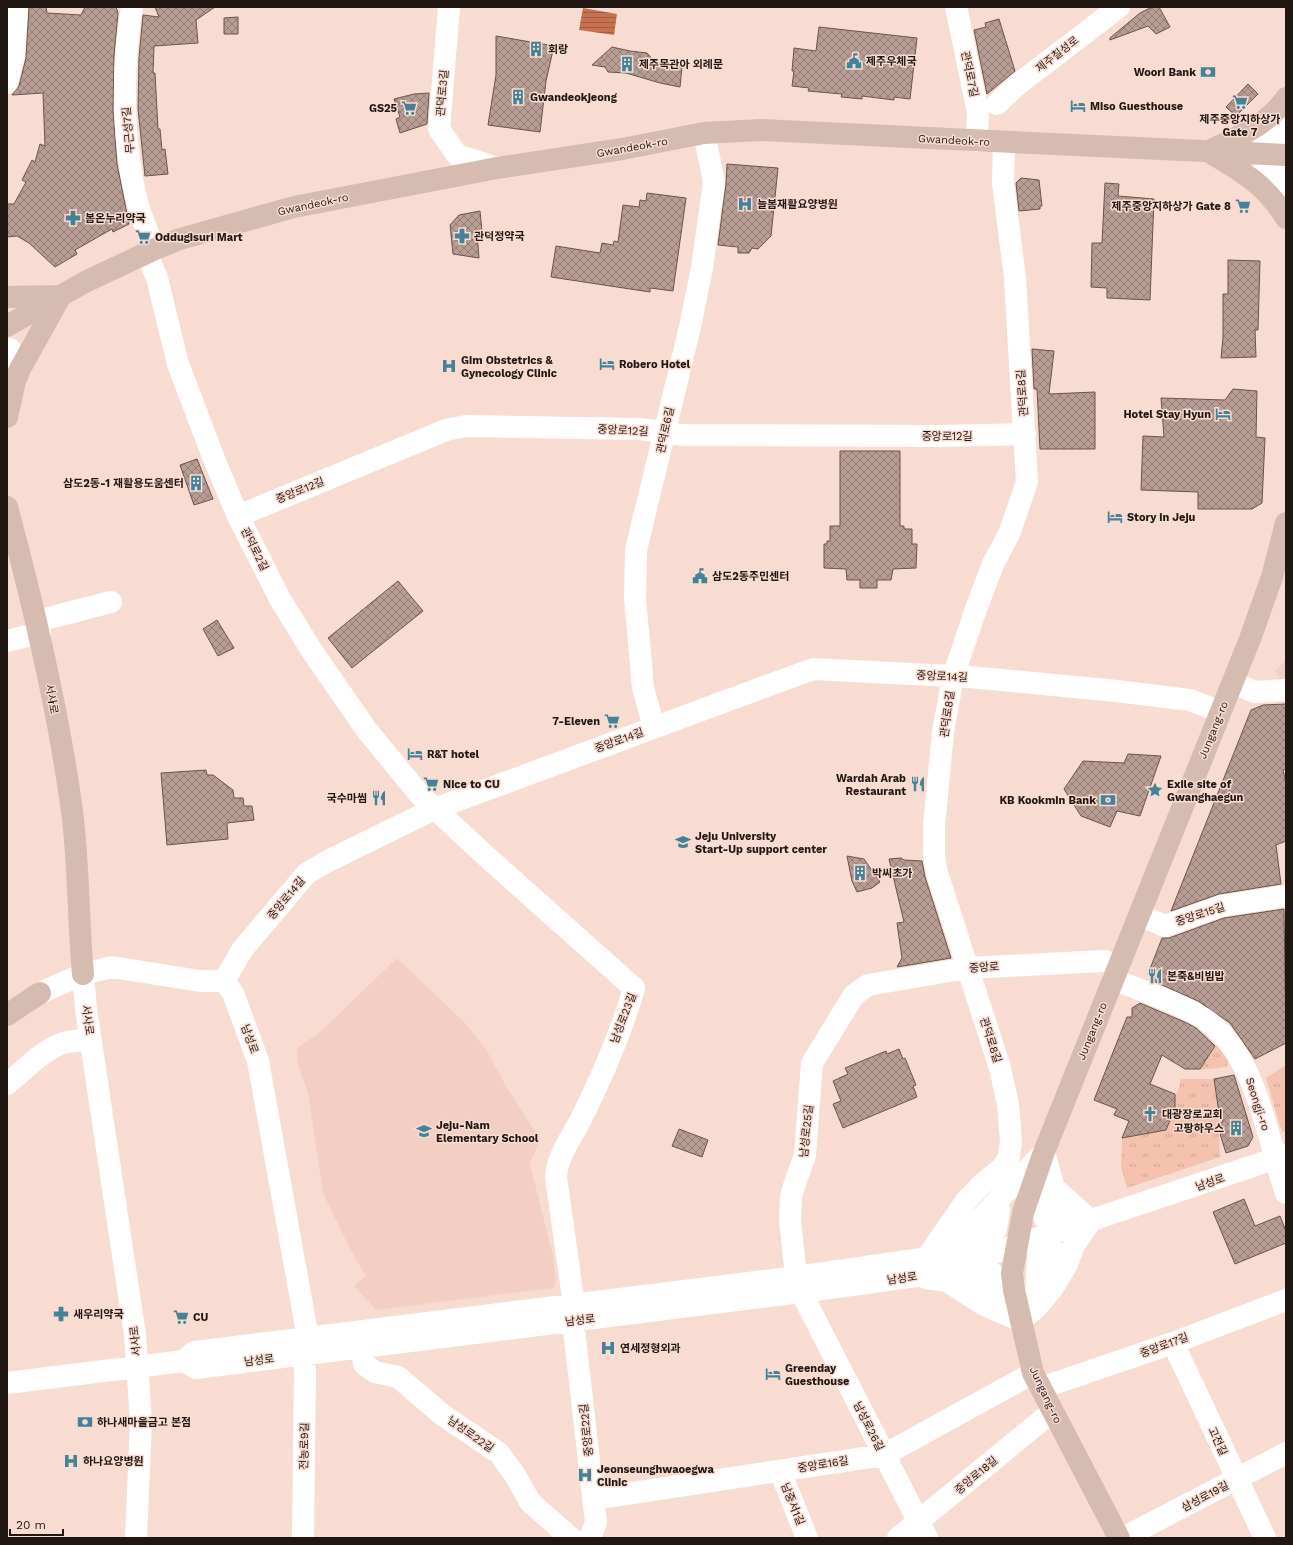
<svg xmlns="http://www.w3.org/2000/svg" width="1293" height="1545" font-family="'Work Sans','Noto Sans KR',sans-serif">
<defs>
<pattern id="grass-tufts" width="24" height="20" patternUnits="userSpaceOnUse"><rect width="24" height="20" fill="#f4c2ae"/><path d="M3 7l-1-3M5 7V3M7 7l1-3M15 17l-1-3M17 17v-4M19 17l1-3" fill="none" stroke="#d1a695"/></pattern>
<pattern id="water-rules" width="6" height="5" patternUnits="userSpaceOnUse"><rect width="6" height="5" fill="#c8714f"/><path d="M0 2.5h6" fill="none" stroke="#a25c40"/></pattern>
<pattern id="building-cross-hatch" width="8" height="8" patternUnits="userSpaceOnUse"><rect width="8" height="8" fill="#b79d93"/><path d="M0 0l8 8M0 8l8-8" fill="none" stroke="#947f77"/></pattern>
</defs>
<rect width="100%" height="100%" fill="#f8dcd2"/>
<path fill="#f2cfc2" d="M 1286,660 L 1286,683 L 1281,684 L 1278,679 L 1280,677 L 1275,671 Z
M 396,959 L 398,959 L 465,1023 L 487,1051 L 507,1088 L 540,1139 L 530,1164 L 553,1256 L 556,1282 L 553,1288 L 376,1310 L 354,1286 L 366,1276 L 351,1251 L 323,1193 L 308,1093 L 298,1065 L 297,1048 L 318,1034 Z"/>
<path fill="url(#grass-tufts)" d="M 1217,1044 L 1228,1059 L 1228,1065 L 1225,1067 L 1200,1070 Z
M 1286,1065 L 1286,1131 L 1282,1132 L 1266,1078 Z
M 1181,1079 L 1214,1079 L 1217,1097 L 1229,1095 C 1216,1111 1219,1138 1220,1157 L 1127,1188 L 1121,1167 L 1122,1138 L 1156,1132 L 1158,1127 L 1166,1130 L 1175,1108 L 1175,1097 L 1179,1088 Z"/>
<path fill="url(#water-rules)" d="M 583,8 L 617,14 L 614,35 L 579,30 Z"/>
<path fill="url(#building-cross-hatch)" stroke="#6b544c" d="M 29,7 L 46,7 L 47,13 L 81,15 L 85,7 L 116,7 L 118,13 L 114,56 L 113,111 L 117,164 L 129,224 L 113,232 L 112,229 L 75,250 L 77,254 L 55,267 L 29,243 L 17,236 L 7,237 L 7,204 L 14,204 L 26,182 L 22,180 L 32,160 L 35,162 L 40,144 L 45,146 L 43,93 L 12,95 L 19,86 L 26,58 Z
M 155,7 L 215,7 L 196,20 L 198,43 L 154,46 L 153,73 L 155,73 L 158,129 L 160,129 L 162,150 L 165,149 L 168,174 L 145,176 L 138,109 L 139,58 L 143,15 L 159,17 Z
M 1152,7 L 1159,7 L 1170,27 L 1156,34 L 1148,26 L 1110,40 L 1110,38 L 1140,13 Z
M 238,17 L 238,34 L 224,34 L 224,18 Z
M 999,19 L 1015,71 L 987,94 L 974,30 L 986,27 L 985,23 Z
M 819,27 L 917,38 L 910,99 L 894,97 L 894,100 L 862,96 L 862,99 L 841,97 L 842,94 L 808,91 L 809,88 L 792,86 L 794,71 L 792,71 L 794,48 L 816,51 Z
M 496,36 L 554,46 L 546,81 L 540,132 L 488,125 L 496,75 Z
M 612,47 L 630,51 L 647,53 L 656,63 L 682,67 L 680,87 L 660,83 L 626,73 L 608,72 L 605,67 L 592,65 Z
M 1248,84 L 1258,94 L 1236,116 L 1226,107 Z
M 429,93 L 427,124 L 400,133 L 396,119 L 400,117 L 394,99 L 414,94 Z
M 727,164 L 778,168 L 771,236 L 758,249 L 752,248 L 749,253 L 738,253 L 738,247 L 718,245 L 726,184 Z
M 1021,178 L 1039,180 L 1042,206 L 1040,206 L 1040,209 L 1019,211 L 1016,183 Z
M 1105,183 L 1119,184 L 1118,196 L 1154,199 L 1150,300 L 1107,298 L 1107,288 L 1091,287 L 1092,243 L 1102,243 Z
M 647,193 L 686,198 L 673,291 L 650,288 L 650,292 L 551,277 L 556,246 L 600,253 L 602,243 L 613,245 L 614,241 L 618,242 L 623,205 L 639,207 L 640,200 L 646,201 Z
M 480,211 L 482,231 L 477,232 L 479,258 L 453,254 L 450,225 L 459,215 Z
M 1228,260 L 1260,261 L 1258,330 L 1255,330 L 1256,357 L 1221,358 L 1223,337 L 1223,294 L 1228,294 Z
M 1032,349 L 1054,351 L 1049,394 L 1095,392 L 1095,449 L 1040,449 L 1037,389 L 1034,389 Z
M 1233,389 L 1257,391 L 1256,437 L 1265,438 L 1262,503 L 1252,509 L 1198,509 L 1198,492 L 1141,490 L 1143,436 L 1164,437 L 1161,398 L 1225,400 Z
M 840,451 L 900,451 L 900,526 L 904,526 L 904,529 L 912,529 L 912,544 L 917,544 L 916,568 L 893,569 L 891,580 L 877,580 L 877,588 L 860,588 L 860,580 L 847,580 L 846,569 L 824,568 L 824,544 L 827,544 L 827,541 L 830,541 L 830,526 L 840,526 Z
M 197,459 L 213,499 L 194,505 L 180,465 Z
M 398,581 L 423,611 L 352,668 L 328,638 Z
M 217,620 L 234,648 L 218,656 L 203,629 Z
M 1286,704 L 1286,769 L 1283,770 L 1286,782 L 1286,841 L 1276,845 L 1281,884 L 1219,894 L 1171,911 L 1251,710 L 1263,705 Z
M 1128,754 L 1161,756 L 1140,816 L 1117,811 L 1110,827 L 1081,816 L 1064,789 L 1083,761 L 1124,763 Z
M 206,770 L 207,775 L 213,775 L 233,790 L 234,798 L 243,798 L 244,806 L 252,806 L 254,820 L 227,823 L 228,839 L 167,845 L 161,773 Z
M 847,856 L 864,859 L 880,882 L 872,888 L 857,892 L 852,881 Z
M 901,858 L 904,860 L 922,861 L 925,877 L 951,958 L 897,967 L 902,958 L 897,923 L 904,922 L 889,859 Z
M 1284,909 L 1286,1043 L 1255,1059 L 1230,1023 L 1198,1001 L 1153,981 L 1148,974 L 1162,938 L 1169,938 L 1224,918 Z
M 1140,1003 L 1187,1023 L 1196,1028 L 1215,1046 L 1200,1069 L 1185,1069 L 1162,1055 L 1150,1084 L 1175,1094 L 1175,1108 L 1166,1130 L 1122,1138 L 1129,1121 L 1114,1115 L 1117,1109 L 1094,1100 L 1127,1017 L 1132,1017 L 1132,1008 Z
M 899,1049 L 903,1059 L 905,1058 L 916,1085 L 913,1086 L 917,1097 L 843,1128 L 833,1104 L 841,1101 L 833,1081 L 848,1074 L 845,1068 L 886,1051 L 887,1054 Z
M 1234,1075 L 1253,1137 L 1248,1146 L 1226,1153 L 1220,1134 L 1223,1132 L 1220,1123 L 1223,1122 L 1218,1106 L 1214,1079 Z
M 679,1129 L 708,1140 L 702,1157 L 672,1146 Z
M 1244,1199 L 1255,1226 L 1280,1216 L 1286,1231 L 1286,1243 L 1235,1264 L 1213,1212 Z"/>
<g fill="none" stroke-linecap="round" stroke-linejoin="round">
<path stroke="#fff" stroke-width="22" d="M 132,7 C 121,70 122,150 140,212 C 144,224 150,237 155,249
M 449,7 L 439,129 L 457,155 L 497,168
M 956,7 L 978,112 L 977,141
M 7,83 L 14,55 L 17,7
M 997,104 L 1017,85 L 1119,7
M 1277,118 L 1260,131 L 1260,133 L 1286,135
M 1286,176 L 1265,173 L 1259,175 L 1271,186 L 1284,203 L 1286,187
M 146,253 L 157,278 L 178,364 L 214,459 L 238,516 L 280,599 L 312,651 L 366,729 L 419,794 L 487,857 L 634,988 C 622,1030 601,1079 581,1119 C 572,1137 557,1156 556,1177 L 574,1305
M 7,351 L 10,349 L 15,359 L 10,373 L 7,375
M 238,516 L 446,430 L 466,426 L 640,429 L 683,435 L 937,436 L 1025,434
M 37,621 L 111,602
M 7,641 L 40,633
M 1233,683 L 1255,692 L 1286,690
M 654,727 L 643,688 L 641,664 L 635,599 L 636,550 L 690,327 L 702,268 L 714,182 L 704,133
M 1139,915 L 1165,926 L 1221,906 L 1286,896
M 83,974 L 86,1009 L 135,1335 L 141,1421 L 136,1538
M 1113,979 C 1143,992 1176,1001 1203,1018 C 1257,1054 1266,1135 1286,1193
M 224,981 L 242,950 L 307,873 L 330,860 L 434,809 L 813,669 L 970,677 L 1117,691 L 1190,700 L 1221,712
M 224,981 L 233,993 L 258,1061 L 308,1338
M 40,993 L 83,974 L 112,967 L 200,981 L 224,981
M 7,1084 C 25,1070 41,1051 63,1043 C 72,1041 82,1040 91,1039
M 1049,1196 L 1064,1212 L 1044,1217 Z
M 999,1209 L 996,1229 L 973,1236 L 973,1235 Z
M 1057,1253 L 1057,1254 L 1036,1292 L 1038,1258 Z
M 939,1257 L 982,1217 L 1044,1152
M 926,1259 L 966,1201 L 981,1185 L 1003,1167 L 1009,1157 L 1011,1141 L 1008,1104 L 1000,1068 L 937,873 L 934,855 L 934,826 L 943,732 L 953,677 L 976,609 L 993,564 L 1009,534 L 1027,482 L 1015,278 L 1003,183 L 1004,142
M 992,1273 L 992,1274 L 994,1299 L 968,1280 Z
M 796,1277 L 790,1220 L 791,1199 L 792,1192 L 805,1155 L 812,1063 L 854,995 L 868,985 L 967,968 L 1105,961 L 1118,967
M 926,1278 L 947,1281 L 984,1305 L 1021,1321 L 1037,1307 L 1052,1289 L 1066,1266 L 1074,1245 L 1091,1221 L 1054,1188 L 1044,1152
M 801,1292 L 927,1538
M 573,1321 L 596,1522 L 590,1538
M 1173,1343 L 1265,1538
M 362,1347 L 364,1364 L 375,1372 L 398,1377 L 444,1416 L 499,1453 L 515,1475 L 530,1502 L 571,1538
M 303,1354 L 305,1371 L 303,1538
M 184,1361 L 196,1368 L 801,1292 L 960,1270 L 974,1258
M 7,1383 L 184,1361 L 194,1352 L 203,1351 L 796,1277 L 956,1254 L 974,1258 L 990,1254 L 1286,1155
M 1041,1388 L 1173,1343 L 1286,1300
M 780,1471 L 807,1538
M 593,1499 L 884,1455 L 1033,1373
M 898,1538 L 1053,1411
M 1123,1538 L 1286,1453"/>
<path stroke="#d6bbb0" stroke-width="22" d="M 1209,151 C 1237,137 1268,125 1286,98
M 1211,153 C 1243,172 1266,185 1286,218
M 7,297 L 59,296
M 7,326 L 85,282 L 155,249 L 180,239 L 294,207 L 497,168 L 622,149 L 704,133 L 761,130 L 1286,155
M 7,417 L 15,381 L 20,369 L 60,297
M 7,507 C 34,607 58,708 72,811 C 79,865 78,920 83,974
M 7,1015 L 40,993
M 1119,1538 L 1033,1373 L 1014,1290 L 1012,1273 L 1023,1213 L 1044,1152 L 1250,639 L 1272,577 L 1286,523"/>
</g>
<defs>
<g id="building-bare" transform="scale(1.2)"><path d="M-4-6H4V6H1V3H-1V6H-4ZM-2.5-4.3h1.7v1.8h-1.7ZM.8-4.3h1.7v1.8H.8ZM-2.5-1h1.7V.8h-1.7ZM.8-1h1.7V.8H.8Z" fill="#438297" stroke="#f8dcd2" stroke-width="2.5" paint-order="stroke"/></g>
<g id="civic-bare" transform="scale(1.2)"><path d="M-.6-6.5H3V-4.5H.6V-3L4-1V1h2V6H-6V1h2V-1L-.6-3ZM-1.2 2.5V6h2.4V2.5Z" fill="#438297" stroke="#f8dcd2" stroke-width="2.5" paint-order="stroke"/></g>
<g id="bank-bare" transform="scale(1.2)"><path d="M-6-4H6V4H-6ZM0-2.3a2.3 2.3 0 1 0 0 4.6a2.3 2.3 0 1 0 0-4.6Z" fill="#438297" stroke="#f8dcd2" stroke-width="2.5" paint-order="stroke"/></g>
<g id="supermarket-bare" transform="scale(1.2)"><path d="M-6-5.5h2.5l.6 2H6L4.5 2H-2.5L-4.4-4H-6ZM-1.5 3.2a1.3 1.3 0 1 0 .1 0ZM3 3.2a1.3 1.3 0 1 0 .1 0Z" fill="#438297" stroke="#f8dcd2" stroke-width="2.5" paint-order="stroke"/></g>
<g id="hotel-bare" transform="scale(1.2)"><path d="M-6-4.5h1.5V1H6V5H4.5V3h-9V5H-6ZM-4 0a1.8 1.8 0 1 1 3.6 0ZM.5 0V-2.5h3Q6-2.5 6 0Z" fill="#438297" stroke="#f8dcd2" stroke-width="2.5" paint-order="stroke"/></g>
<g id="hospital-bare" transform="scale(1.2)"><path d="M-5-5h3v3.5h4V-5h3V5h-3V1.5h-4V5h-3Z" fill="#438297" stroke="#f8dcd2" stroke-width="2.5" paint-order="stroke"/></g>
<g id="pharmacy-bare" transform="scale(1.2)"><path d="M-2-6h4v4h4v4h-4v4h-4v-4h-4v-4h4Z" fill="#438297" stroke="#f8dcd2" stroke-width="2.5" paint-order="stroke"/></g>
<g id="restaurant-bare" transform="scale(1.2)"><path d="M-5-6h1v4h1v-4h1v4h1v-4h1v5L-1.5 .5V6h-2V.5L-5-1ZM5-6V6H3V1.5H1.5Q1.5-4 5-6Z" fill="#438297" stroke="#f8dcd2" stroke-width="2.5" paint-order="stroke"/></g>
<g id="sight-bare" transform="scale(1.2)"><path d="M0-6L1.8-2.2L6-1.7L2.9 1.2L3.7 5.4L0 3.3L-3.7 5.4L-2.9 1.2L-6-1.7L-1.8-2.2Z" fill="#438297" stroke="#f8dcd2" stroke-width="2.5" paint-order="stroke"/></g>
<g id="university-bare" transform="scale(1.2)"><path d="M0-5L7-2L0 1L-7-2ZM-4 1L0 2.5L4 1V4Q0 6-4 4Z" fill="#438297" stroke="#f8dcd2" stroke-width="2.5" paint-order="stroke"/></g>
<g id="church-bare" transform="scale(1.2)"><path d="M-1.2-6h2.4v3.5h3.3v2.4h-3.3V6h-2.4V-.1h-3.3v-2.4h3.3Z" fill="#438297" stroke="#f8dcd2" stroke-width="2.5" paint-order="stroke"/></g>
<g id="school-bare" transform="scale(1.2)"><path d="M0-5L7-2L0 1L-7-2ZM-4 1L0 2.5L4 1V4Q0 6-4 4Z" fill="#438297" stroke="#f8dcd2" stroke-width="2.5" paint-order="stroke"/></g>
</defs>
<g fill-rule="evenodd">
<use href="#building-bare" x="536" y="49"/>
<use href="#civic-bare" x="854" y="61"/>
<use href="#building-bare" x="627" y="64"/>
<use href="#bank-bare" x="1208" y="72"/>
<use href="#building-bare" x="518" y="97"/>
<use href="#supermarket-bare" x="1240" y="102"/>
<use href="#hotel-bare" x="1078" y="106"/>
<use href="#supermarket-bare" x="409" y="108"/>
<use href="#hospital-bare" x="745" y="204"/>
<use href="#supermarket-bare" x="1243" y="206"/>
<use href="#pharmacy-bare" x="73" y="218"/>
<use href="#pharmacy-bare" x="462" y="236"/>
<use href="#supermarket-bare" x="143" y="237"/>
<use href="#hotel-bare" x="607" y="364"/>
<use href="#hospital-bare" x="449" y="366"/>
<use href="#hotel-bare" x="1223" y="414"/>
<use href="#building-bare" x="196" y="483"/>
<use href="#hotel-bare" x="1115" y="517"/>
<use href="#civic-bare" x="700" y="576"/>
<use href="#supermarket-bare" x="612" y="721"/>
<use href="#hotel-bare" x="415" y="754"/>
<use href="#supermarket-bare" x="431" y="784"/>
<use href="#restaurant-bare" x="918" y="784"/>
<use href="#sight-bare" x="1155" y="790"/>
<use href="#restaurant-bare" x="379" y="798"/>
<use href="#bank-bare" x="1108" y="800"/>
<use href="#university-bare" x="683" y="842"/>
<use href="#building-bare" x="860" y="873"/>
<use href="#restaurant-bare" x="1155" y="976"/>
<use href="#church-bare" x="1150" y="1114"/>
<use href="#building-bare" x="1236" y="1128"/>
<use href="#school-bare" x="424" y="1131"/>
<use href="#pharmacy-bare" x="61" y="1314"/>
<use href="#supermarket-bare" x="181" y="1317"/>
<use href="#hospital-bare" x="608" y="1348"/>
<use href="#hotel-bare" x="773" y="1374"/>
<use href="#bank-bare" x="85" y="1422"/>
<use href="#hospital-bare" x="71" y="1461"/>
<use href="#hospital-bare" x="585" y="1475"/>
</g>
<g text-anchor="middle" stroke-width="3" stroke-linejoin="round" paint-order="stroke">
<g font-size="11" font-weight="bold" fill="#201713" stroke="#f8dcd2" text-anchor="start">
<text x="548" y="53">회랑</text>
<text x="866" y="65">제주우체국</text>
<text x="639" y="68">제주목관아 외례문</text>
<text x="1196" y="76" text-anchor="end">Woori Bank</text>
<text x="530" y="101">Gwandeokjeong</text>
<text x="1090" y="110">Miso Guesthouse</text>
<text x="397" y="112" text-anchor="end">GS25</text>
<text x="1240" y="123" text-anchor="middle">제주중앙지하상가<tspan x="1240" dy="13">Gate 7</tspan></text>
<text x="757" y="208">늘봄재활요양병원</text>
<text x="1231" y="210" text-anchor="end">제주중앙지하상가 Gate 8</text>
<text x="85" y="222">봄온누리약국</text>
<text x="474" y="240">관덕정약국</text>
<text x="155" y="241">Oddugisuri Mart</text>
<text x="461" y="364">Gim Obstetrics &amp;<tspan x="461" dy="13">Gynecology Clinic</tspan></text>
<text x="619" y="368">Robero Hotel</text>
<text x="1211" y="418" text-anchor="end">Hotel Stay Hyun</text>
<text x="184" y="487" text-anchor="end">삼도2동-1 재활용도움센터</text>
<text x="1127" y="521">Story in Jeju</text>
<text x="712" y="580">삼도2동주민센터</text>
<text x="600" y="725" text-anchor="end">7-Eleven</text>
<text x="427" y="758">R&amp;T hotel</text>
<text x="906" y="782" text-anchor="end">Wardah Arab<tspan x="906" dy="13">Restaurant</tspan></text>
<text x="443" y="788">Nice to CU</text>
<text x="1167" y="788">Exile site of<tspan x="1167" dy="13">Gwanghaegun</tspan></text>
<text x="367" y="802" text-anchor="end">국수마씸</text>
<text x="1096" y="804" text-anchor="end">KB Kookmin Bank</text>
<text x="695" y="840">Jeju University<tspan x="695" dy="13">Start-Up support center</tspan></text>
<text x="872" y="877">박씨초가</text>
<text x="1167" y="980">본죽&amp;비빔밥</text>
<text x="1162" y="1118">대광장로교회</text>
<text x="436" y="1129">Jeju-Nam<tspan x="436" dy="13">Elementary School</tspan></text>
<text x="1224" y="1132" text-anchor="end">고팡하우스</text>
<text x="73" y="1318">새우리약국</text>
<text x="193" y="1321">CU</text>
<text x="620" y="1352">연세정형외과</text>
<text x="785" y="1372">Greenday<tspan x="785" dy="13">Guesthouse</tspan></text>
<text x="97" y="1426">하나새마을금고 본점</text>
<text x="83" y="1465">하나요양병원</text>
<text x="597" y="1473">Jeonseunghwaoegwa<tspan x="597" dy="13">Clinic</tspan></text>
</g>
<g font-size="11" fill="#201713" stroke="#f8dcd2">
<text transform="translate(1057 54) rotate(-38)" y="4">제주칠성로</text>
<text transform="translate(970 74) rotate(78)" y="4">관덕로7길</text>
<text transform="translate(442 93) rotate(-85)" y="4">관덕로3길</text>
<text transform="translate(128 130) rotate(-95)" y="4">무근성7길</text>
<text transform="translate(954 140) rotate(3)" y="4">Gwandeok-ro</text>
<text transform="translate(632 147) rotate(-10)" y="4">Gwandeok-ro</text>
<text transform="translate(313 204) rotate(-12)" y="4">Gwandeok-ro</text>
<text transform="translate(1022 393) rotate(-94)" y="4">관덕로8길</text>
<text transform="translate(623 430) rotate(3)" y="4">중앙로12길</text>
<text transform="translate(665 430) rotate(-78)" y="4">관덕로6길</text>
<text x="947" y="440">중앙로12길</text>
<text transform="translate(300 490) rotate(-22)" y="4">중앙로12길</text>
<text transform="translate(255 549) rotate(63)" y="4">관덕로2길</text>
<text transform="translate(942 676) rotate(3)" y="4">중앙로14길</text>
<text transform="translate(52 699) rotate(80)" y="4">서사로</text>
<text transform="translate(947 714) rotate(-82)" y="4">관덕로8길</text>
<text transform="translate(1213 730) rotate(-68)" y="4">Jungang-ro</text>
<text transform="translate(619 740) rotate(-20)" y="4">중앙로14길</text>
<text transform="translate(286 898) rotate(-50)" y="4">중앙로14길</text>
<text transform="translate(1200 914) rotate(-18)" y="4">중앙로15길</text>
<text transform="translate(984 967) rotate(-4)" y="4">중앙로</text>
<text transform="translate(623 1018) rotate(-69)" y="4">남성로23길</text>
<text transform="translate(88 1020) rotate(82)" y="4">서사로</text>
<text transform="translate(1092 1031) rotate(-68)" y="4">Jungang-ro</text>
<text transform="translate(250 1039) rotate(70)" y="4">남성로</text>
<text transform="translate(991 1040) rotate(72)" y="4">관덕로8길</text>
<text transform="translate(1258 1104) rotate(72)" y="4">Seongji-ro</text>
<text transform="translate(806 1131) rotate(-84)" y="4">남성로25길</text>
<text transform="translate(1210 1182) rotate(-19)" y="4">남성로</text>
<text transform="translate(902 1278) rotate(-8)" y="4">남성로</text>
<text transform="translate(580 1320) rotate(-7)" y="4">남성로</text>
<text transform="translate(135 1341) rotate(-96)" y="4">서사로</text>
<text transform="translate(1164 1345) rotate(-20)" y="4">중앙로17길</text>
<text transform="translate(259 1360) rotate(-7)" y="4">남성로</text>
<text transform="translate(1046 1395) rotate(65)" y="4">Jungang-ro</text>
<text transform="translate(869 1426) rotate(63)" y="4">남성로26길</text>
<text transform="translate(586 1430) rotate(-96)" y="4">중앙로22길</text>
<text transform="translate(471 1434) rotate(35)" y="4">남성로22길</text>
<text transform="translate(1218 1441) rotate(65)" y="4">고전길</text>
<text transform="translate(304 1446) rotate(-89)" y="4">전농로9길</text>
<text transform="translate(823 1464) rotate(-9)" y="4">중앙로16길</text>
<text transform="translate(976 1475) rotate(-40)" y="4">중앙로18길</text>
<text transform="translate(1205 1496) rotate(-28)" y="4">삼성로19길</text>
<text transform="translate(793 1504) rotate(68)" y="4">남중서1길</text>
</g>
</g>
<rect width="1293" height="1545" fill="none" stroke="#201713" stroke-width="16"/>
<path d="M10 1529v6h53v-6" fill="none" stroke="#201713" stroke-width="2"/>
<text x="16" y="1529" font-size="12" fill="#201713" stroke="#f8dcd2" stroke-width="3" paint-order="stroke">20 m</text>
</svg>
